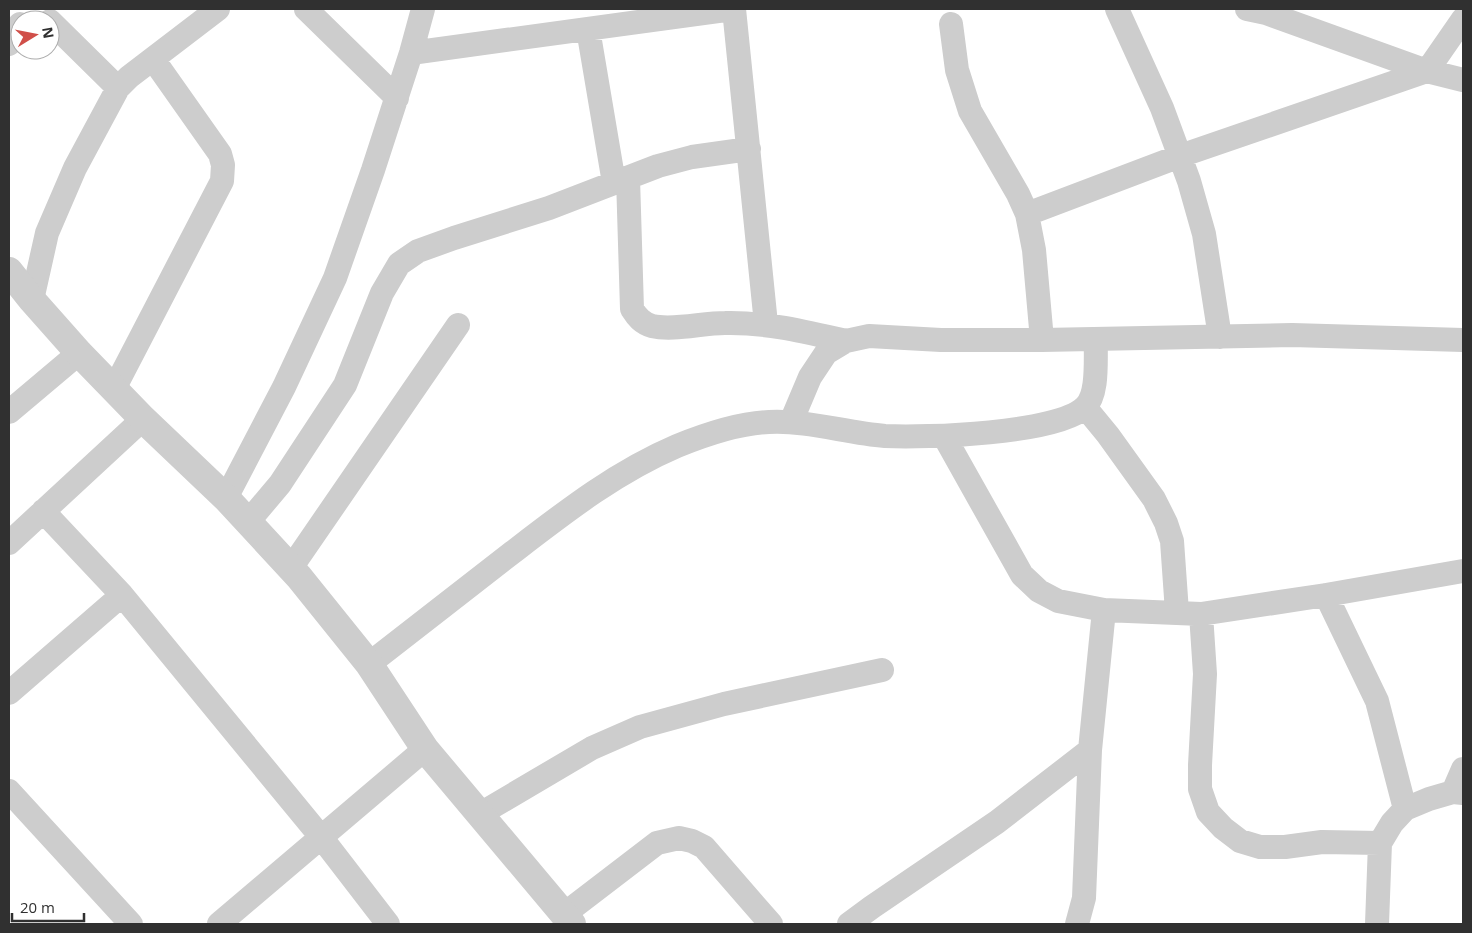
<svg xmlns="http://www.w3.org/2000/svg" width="1472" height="933" font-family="'Open Sans',sans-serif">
<rect width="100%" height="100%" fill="#fff"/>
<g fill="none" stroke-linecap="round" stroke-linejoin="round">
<path stroke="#cdcdcd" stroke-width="24" d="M 306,9 L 397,98
M 734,9 L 766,324
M 1117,9 L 1162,108 L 1189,181 L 1204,234 L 1220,337
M 1247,9 L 1266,13 L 1427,71 L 1463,80
M 50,21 L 118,88
M 951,24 L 957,70 L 970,111 L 1018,194 L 1027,214 L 1034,250 L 1042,340
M 588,29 L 614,183
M 9,44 L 20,24
M 411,53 L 733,9
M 628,178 L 632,309 C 637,317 642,323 652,326 C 673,331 702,323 725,323 C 766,322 806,332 846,341
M 1027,214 L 1180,156 L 1427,71 L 1463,19
M 32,300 L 47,233 L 75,168 L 118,88 L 129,77 L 218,9
M 114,389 L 222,181 L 223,165 L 220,154 L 153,59
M 1085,407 L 1108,435 L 1154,499 L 1166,523 L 1172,541 L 1177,612
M 9,412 L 79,353
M 791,422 L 810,377 L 826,353 L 846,341 L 869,336 L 941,340 L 1042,340 L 1292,335 L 1463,340
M 944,436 L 1022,575 L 1039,591 L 1058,601 L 1104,610 L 1201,614 L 1326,595 L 1463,571
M 226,498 L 284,387 L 335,278 L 373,170 L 411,53 L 423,9
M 248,522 L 280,484 L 345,385 L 382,293 L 399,264 L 418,251 L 454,238 L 549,208 L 658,166 L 692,157 L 749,149
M 9,543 L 143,419
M 291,568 L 458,325
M 122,595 L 321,837 L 388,924
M 1326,595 L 1377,701 L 1405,809
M 1201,614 L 1205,674 L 1200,765 L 1200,789 L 1208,812 L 1223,828 L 1240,841 L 1260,847 L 1285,847 L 1322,842 L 1380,843
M 369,664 C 417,627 465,589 513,552 C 565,512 616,472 677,446 C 704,435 740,423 769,422 C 808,420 846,433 885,436 C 924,438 1058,434 1085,407 C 1099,394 1095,358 1096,340
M 9,693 L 122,595 L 43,511
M 9,791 L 131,924
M 1453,792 L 1463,769
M 480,814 L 592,748 L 640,727 L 724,704 L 882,670
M 563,915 L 657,843 L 679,838 L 692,841 L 704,847 L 771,924
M 219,924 L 425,749
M 849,924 L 872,907 L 997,822 L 1090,750
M 1077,924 L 1084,898 L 1090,750 L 1104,610
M 1377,924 L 1380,843 L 1392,823 L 1405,809 L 1429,799 L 1453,792 L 1463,793"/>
<path stroke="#cdcdcd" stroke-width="28" d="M 9,271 L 32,300 L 79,353 L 143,419 L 226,498 L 299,577 L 369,664 L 425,749 L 572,924"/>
</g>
<rect width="1472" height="933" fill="none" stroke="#303030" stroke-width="20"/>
<g transform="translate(35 35) rotate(80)"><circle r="24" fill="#ffffff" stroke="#acacac"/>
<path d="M0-4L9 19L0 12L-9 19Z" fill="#d04f49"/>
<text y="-8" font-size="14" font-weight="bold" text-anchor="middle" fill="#303030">N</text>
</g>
<path d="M12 913v8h72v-8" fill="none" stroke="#303030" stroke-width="2.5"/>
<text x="20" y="913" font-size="15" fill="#303030" stroke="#ffffff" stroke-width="4" paint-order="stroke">20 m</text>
</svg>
